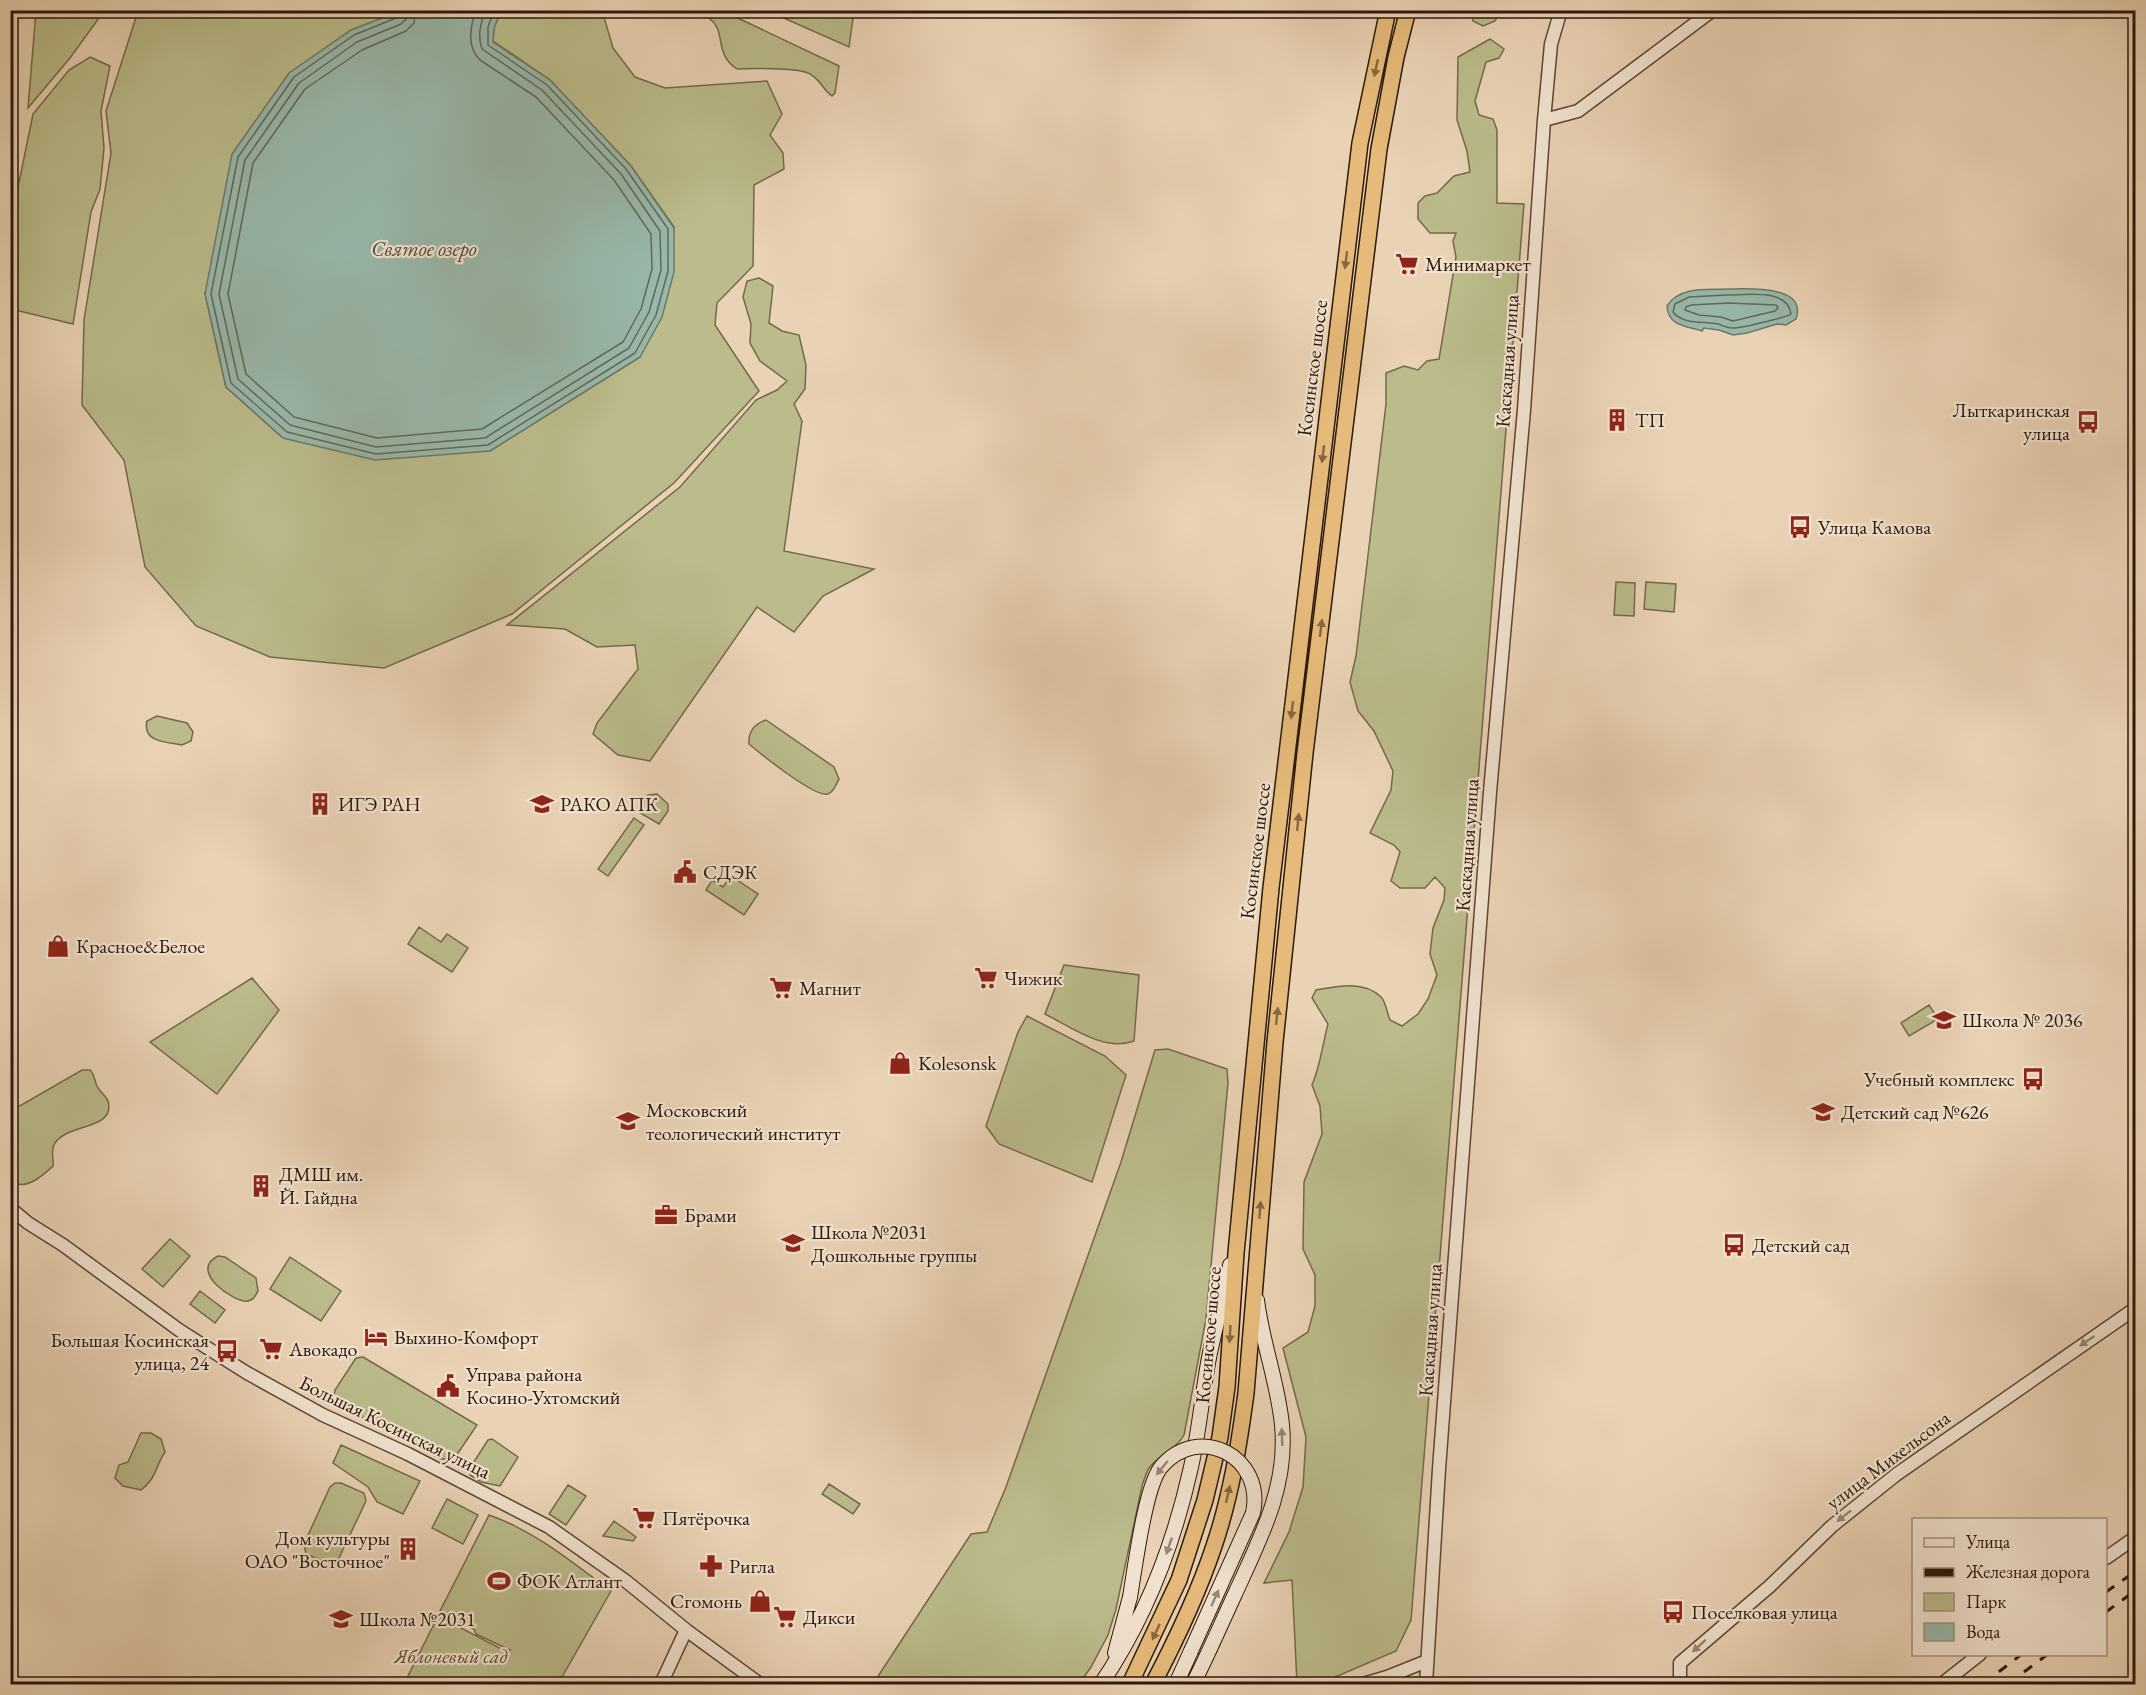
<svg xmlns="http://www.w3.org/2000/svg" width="2146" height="1695" font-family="'EB Garamond',serif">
<rect width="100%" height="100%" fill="#ead3b5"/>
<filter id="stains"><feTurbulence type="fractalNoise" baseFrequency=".00333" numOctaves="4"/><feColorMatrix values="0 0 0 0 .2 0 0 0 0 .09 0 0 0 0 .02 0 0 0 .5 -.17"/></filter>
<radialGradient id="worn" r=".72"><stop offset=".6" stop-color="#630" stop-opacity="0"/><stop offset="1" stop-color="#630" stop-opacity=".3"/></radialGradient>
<path fill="#bbbb8b" stroke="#74694a" stroke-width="1.5" d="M 36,11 L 104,11 L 70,58 L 28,108 Z
M 138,11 L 457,11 L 205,293 L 226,387 L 283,438 L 490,451 L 640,357 L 674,227 L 631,166 L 550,80 L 493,41 L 494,28 L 501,11 L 599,11 L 604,17 L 613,48 L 635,77 L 665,88 L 767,81 L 782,114 L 770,135 L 783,153 L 784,169 L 754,185 L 753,266 L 717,303 L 715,325 L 759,391 L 674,483 L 512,614 L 384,668 L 270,657 L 196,626 L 145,567 L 124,460 L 82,405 L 84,320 L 111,153 L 106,111 Z
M 687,11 L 723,11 L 839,66 L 835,93 L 832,96 C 822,89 820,78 808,73 C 797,68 751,68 737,69 C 713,53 727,32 710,19 C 705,15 694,13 687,11 Z
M 768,11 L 854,11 L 849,47 Z
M 1471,11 L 1471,10 L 1500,11 L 1495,21 L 1483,26 L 1473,21 Z
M 1490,39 L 1504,49 L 1499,58 L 1486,62 L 1475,101 L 1479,115 L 1493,119 L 1497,130 L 1497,203 L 1524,204 L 1411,1620 L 1396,1651 L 1319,1684 L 1297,1684 L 1292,1580 L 1264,1583 L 1289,1532 L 1303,1487 L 1306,1437 L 1283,1348 L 1308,1332 L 1315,1306 L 1315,1275 L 1303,1249 L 1304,1182 L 1322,1134 L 1320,1106 L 1312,1085 C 1321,1064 1322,1046 1328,1024 L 1312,998 L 1316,990 C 1337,986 1364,980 1381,997 C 1386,1002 1387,1013 1390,1020 L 1402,1026 L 1418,1014 L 1428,999 L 1437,975 L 1430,954 L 1433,928 L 1444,900 L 1445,888 L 1435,877 L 1425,888 L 1400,888 L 1391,881 L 1400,852 L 1394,845 L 1370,833 L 1391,790 L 1393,771 L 1374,731 L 1358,711 L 1350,682 L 1356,656 L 1386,404 L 1386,373 L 1404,366 L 1418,370 L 1427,361 L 1439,359 L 1456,257 L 1453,241 L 1456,233 L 1430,233 L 1418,219 L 1418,203 L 1425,196 L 1437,193 L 1454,176 L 1470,172 L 1467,151 L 1457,120 L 1458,57 Z
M 90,57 L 110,66 L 101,111 L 104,148 L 100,189 L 91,212 L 73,324 L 11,309 L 11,214 L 14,207 L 33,114 L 69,70 Z
M 759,278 L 773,286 L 769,323 L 782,331 L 799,335 L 806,365 L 805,389 L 794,404 L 802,421 L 784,551 L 874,569 L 823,596 L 794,632 L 757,607 L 650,761 L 618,755 L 593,734 L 597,723 L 638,669 L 635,645 L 597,647 L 565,629 L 507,625 L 680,487 L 756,400 L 777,390 L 787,381 L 760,361 L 750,343 L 751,324 L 743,297 L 747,281 Z
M 1616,582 L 1635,583 L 1634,616 L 1614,615 Z
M 1646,582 L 1676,584 L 1674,612 L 1644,609 Z
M 157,716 L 187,723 L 193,732 L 191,741 L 182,745 C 166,742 142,742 147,721 Z
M 766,720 L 834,767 L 839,779 C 836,784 834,792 828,794 C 815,798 761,754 749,744 C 748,731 754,724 766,720 Z
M 657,794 L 668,804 L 668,811 L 659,824 L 637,811 L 648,795 Z
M 634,818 L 644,825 L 608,876 L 598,869 Z
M 731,876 L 758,894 L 744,915 L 706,890 L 712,880 L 723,887 Z
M 419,927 L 441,942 L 447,934 L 468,948 L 452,972 L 408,944 Z
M 1064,965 L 1139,975 L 1134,1041 C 1104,1052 1071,1027 1045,1014 Z
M 252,978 L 279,1010 L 217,1094 L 150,1042 Z
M 1929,1005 L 1938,1019 L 1909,1036 L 1901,1023 Z
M 1027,1016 L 1105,1056 L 1126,1075 L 1092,1182 L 999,1144 L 986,1126 L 1018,1032 Z
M 1168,1049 L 1227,1069 L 1228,1083 L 1206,1319 L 1184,1435 C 1175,1451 1160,1454 1149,1468 C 1146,1473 1144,1480 1142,1486 L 1116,1609 L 1108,1635 L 1091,1667 L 1079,1684 L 873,1684 L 971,1534 L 987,1532 L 1006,1487 L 1121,1162 L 1155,1050 Z
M 82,1070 L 90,1070 C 95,1075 94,1080 97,1086 C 100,1092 106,1096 108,1101 C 116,1130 68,1123 55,1143 C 50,1150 54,1159 53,1166 C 41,1177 26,1191 10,1181 L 11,1107 L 18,1107 Z
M 170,1239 L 190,1256 L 163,1287 L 142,1269 Z
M 218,1256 L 225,1257 L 256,1278 L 258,1291 C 255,1296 254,1300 248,1301 C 236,1304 187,1271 218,1256 Z
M 290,1257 L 341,1291 L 321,1321 L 270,1289 Z
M 200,1291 L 225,1310 L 215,1323 L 190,1304 Z
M 363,1357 L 477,1425 L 454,1459 L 441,1459 L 333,1402 L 335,1390 L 356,1358 Z
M 141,1433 L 151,1433 L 161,1439 L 165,1452 C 155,1467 156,1479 141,1490 L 123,1486 L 115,1478 L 119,1465 L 128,1462 Z
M 492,1439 L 518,1457 L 500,1486 L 481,1482 L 470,1475 L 470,1468 L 488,1440 Z
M 341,1445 L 420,1481 L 403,1514 L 377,1502 L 368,1487 L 333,1463 Z
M 335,1483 L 341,1483 L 364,1493 L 366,1501 L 338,1560 L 329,1564 L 306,1554 L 304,1544 L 330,1487 Z
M 829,1484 L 860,1504 L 853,1514 L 822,1494 Z
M 568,1485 L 586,1496 L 566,1525 L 549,1514 Z
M 447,1499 L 478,1515 L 463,1544 L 432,1528 Z
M 489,1515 C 535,1531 573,1563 611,1591 L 558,1684 L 404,1684 L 438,1616 L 507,1652 L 510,1650 L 476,1634 L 474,1629 L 440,1611 Z
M 614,1521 L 636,1537 L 633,1541 L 603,1536 Z"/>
<path fill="#98b8aa" stroke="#6d7869" stroke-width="1.5" d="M 457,11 L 501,11 L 494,28 L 493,42 L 550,80 L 631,166 L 674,228 L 674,272 L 662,317 L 640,357 L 490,451 L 375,460 L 283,438 L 226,387 L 205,294 L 232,154 L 289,73 L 351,30 L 395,13 L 455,13 Z
M 1727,289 C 1746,289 1808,284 1796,319 L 1786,325 L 1777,324 L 1747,333 L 1733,335 L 1719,330 L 1704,328 L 1702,331 C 1686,326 1668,326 1667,306 C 1679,286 1707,290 1727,289 Z"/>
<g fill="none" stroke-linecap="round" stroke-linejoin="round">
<path stroke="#626859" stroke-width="1.5" d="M 399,10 L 396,18 L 354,35 L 294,77 L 238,157 L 211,294 L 231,383 L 287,432 L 376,454 L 488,445 L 635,353 L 656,315 L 668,271 L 668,229 L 626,169 L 547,85 L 488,45 L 488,27 L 494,10
M 407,10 L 406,19 L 401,24 L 357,42 L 299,83 L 245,160 L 219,294 L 238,379 L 290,425 L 376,447 L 485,438 L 629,348 L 649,312 L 661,270 L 660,231 L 621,174 L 542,90 L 482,49 C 477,36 481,23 485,10
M 416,10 L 414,23 L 406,31 L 362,50 L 305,89 L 253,163 L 228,294 L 246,374 L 294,417 L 377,438 L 482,429 L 623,342 L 641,309 L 652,269 L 651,234 L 614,180 L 536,97 L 480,60 C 466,47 470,27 476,10
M 1727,295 C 1746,295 1788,288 1791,314 C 1788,317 1738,329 1732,328 C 1726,328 1723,325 1718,324 C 1704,321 1683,325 1673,312 L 1675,304 L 1689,297 Z
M 1728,303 L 1776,305 L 1778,308 L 1775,311 L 1733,321 L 1721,317 L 1699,315 L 1685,310 L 1686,307 L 1691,305 Z"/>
<g stroke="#5c4633" stroke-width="15">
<path id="tertiary" d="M 1544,120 L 1578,111 L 1713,10
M 10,1208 L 28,1223 L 63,1245 L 179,1330 L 247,1373 L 323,1415 L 408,1454 L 549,1527 L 627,1582 L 686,1630 L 760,1684
M 2106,1558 L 2136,1537
M 661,1684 L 686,1630
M 1363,1684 L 1387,1677 L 1427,1661
M 1426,1684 L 1439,1469 L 1464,1136 L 1490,792 L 1524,410 L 1544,120 L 1551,44 L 1561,10
M 1680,1684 L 1680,1663 L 1770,1586 L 1832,1526 L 1897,1474 L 2136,1308
M 1942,1684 L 1980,1654"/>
</g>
<g stroke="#2c1708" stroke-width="16">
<path id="secondary" d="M 1115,1653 L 1130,1597
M 1101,1684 C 1145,1619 1174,1544 1191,1467 C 1199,1432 1202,1397 1208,1363 C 1214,1330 1224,1298 1230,1265
M 1176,1684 L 1191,1651
M 1193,1684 C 1208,1655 1221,1624 1235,1594 C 1260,1539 1288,1487 1282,1425 C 1278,1383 1262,1342 1257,1300"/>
</g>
<g stroke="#2c1708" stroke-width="18">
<path id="trunk" d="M 1130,1684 L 1179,1580 L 1205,1500 L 1220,1437 L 1227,1387 L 1236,1253 L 1271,888 L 1360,143 L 1388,10
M 1153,1684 C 1176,1640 1198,1594 1214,1546 C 1231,1496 1239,1445 1246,1393 L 1275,1042 L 1305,753 L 1379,149 L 1396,57 L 1408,10"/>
</g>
<use href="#tertiary" stroke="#f1e2cf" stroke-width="12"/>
<use href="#secondary" stroke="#f1e2cf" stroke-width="14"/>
<use href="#trunk" stroke="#e5ba7a" stroke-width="15"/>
<path stroke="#2c1708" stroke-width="3" stroke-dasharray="10 10" stroke-linecap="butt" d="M 2106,1592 L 2136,1571
M 2106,1612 L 2136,1590
M 1983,1684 L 2022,1654
M 2008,1684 L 2048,1654"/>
<g stroke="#2c1708" stroke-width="16" stroke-linecap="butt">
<path id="secondary-bridge" d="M 1130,1597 C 1135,1568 1145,1487 1161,1467 C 1199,1422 1265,1457 1253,1513 L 1191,1651"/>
</g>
<use href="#secondary-bridge" stroke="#f1e2cf" stroke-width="14"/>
</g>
<defs><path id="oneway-solid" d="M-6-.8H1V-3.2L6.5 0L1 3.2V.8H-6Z" transform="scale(1.5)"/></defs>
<g fill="#886841">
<use href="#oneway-solid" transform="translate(1376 68) rotate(102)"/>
<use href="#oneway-solid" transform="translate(1346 260) rotate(97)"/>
<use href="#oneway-solid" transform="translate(1323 454) rotate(97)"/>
<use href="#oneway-solid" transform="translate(1321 628) rotate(-83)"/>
<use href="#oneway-solid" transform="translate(1292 710) rotate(97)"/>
<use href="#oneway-solid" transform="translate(1298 822) rotate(-84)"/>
<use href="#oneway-solid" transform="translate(1277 1016) rotate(-84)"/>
<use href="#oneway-solid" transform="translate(1260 1210) rotate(-85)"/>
<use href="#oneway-solid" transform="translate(1230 1334) rotate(93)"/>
<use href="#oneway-solid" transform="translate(1228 1494) rotate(-77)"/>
<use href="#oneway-solid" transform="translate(1156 1632) rotate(115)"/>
</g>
<g fill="#988775">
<use href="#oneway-solid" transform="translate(2087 1341) rotate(146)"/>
<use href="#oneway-solid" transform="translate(1282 1437) rotate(-92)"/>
<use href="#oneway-solid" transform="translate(1162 1468) rotate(129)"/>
<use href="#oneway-solid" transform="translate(1844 1516) rotate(142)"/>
<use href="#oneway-solid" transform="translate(1169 1546) rotate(109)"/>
<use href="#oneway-solid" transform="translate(1215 1598) rotate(-66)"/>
<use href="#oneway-solid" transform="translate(1699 1646) rotate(138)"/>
</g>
<defs>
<g id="supermarket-bare" transform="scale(1.8)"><path d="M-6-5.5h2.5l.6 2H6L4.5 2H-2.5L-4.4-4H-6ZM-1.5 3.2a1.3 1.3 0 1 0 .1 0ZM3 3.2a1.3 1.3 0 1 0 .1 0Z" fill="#8f2418" stroke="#f1e2cf" stroke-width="2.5" paint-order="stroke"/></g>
<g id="building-bare" transform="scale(1.8)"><path d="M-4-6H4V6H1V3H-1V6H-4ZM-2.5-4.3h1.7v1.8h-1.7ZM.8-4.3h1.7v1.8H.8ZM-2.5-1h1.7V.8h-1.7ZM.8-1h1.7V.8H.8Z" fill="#8f2418" stroke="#f1e2cf" stroke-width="2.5" paint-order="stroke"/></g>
<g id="bus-bare" transform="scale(1.8)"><path d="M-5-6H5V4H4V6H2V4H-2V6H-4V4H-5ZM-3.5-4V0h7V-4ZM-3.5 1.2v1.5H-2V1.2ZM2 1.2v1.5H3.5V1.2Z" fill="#8f2418" stroke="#f1e2cf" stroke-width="2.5" paint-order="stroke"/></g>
<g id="university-bare" transform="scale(1.8)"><path d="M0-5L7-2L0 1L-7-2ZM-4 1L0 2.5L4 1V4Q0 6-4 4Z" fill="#8f2418" stroke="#f1e2cf" stroke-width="2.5" paint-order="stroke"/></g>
<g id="civic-bare" transform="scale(1.8)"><path d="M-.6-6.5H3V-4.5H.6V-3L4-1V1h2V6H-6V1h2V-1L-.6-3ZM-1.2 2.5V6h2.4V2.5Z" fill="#8f2418" stroke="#f1e2cf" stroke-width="2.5" paint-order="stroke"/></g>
<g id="shop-bare" transform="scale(1.8)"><path d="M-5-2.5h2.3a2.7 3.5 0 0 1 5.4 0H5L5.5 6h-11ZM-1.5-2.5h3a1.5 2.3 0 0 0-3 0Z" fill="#8f2418" stroke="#f1e2cf" stroke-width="2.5" paint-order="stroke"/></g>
<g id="school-bare" transform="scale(1.8)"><path d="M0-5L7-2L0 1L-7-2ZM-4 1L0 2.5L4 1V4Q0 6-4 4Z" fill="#8f2418" stroke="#f1e2cf" stroke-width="2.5" paint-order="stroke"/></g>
<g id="office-bare" transform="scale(1.8)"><path d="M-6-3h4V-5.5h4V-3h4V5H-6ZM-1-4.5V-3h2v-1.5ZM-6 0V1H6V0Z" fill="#8f2418" stroke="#f1e2cf" stroke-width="2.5" paint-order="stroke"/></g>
<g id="hotel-bare" transform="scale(1.8)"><path d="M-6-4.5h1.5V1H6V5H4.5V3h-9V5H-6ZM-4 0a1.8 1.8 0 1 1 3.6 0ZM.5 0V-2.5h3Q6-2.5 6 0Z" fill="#8f2418" stroke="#f1e2cf" stroke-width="2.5" paint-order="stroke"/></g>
<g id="pharmacy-bare" transform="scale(1.8)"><path d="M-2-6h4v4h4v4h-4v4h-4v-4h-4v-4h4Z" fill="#8f2418" stroke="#f1e2cf" stroke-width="2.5" paint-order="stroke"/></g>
<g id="stadium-bare" transform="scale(1.8)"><path d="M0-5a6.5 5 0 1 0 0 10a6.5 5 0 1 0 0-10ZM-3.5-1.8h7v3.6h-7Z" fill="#8f2418" stroke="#f1e2cf" stroke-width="2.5" paint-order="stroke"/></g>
</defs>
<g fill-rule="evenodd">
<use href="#supermarket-bare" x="1407" y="264"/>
<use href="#building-bare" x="1617" y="420"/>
<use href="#bus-bare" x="2088" y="422"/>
<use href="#bus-bare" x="1800" y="527"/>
<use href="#building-bare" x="320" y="804"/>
<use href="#university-bare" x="542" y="804"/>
<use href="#civic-bare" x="685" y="872"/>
<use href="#shop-bare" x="58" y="946"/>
<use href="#supermarket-bare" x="986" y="978"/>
<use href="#supermarket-bare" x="781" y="988"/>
<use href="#school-bare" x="1944" y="1020"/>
<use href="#shop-bare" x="900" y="1063"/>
<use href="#bus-bare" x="2033" y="1079"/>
<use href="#school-bare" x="1823" y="1112"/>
<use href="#university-bare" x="628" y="1121"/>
<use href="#building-bare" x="261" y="1186"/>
<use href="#office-bare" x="666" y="1215"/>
<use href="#school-bare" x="793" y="1243"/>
<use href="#bus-bare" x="1734" y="1245"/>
<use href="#hotel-bare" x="376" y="1337"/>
<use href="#supermarket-bare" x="271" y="1349"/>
<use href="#bus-bare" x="227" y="1351"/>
<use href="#civic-bare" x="448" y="1386"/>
<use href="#supermarket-bare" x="644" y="1518"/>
<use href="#building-bare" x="408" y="1549"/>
<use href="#pharmacy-bare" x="711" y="1566"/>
<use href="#stadium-bare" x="499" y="1581"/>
<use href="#shop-bare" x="760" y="1601"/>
<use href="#bus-bare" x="1673" y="1612"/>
<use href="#supermarket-bare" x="785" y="1617"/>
<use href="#school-bare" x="341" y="1619"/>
</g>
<g text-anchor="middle" stroke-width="4.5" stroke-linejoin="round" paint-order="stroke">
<g font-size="20" fill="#2c1708" stroke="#f1e2cf" text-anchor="start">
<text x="1425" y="271">Минимаркет</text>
<text x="2070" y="417" text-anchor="end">Лыткаринская<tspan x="2070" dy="23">улица</tspan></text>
<text x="1635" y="427">ТП</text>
<text x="1818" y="534">Улица Камова</text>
<text x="338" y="811">ИГЭ РАН</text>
<text x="560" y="811">РАКО АПК</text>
<text x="703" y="879">СДЭК</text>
<text x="76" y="953">Красное&amp;Белое</text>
<text x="1004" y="985">Чижик</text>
<text x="799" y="995">Магнит</text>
<text x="1962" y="1027">Школа № 2036</text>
<text x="918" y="1070">Kolesonsk</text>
<text x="2015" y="1086" text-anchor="end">Учебный комплекс</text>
<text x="646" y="1117">Московский<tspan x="646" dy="23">теологический институт</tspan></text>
<text x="1841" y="1119">Детский сад №626</text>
<text x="279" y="1181">ДМШ им.<tspan x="279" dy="23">Й. Гайдна</tspan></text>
<text x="684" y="1222">Брами</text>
<text x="811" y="1239">Школа №2031<tspan x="811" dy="23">Дошкольные группы</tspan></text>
<text x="1752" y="1252">Детский сад</text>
<text x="394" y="1344">Выхино-Комфорт</text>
<text x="209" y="1347" text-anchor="end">Большая Косинская<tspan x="209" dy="23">улица, 24</tspan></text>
<text x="289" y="1356">Авокадо</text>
<text x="466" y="1381">Управа района<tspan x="466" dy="23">Косино-Ухтомский</tspan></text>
<text x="662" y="1525">Пятёрочка</text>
<text x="390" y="1545" text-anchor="end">Дом культуры<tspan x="390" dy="23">ОАО "Восточное"</tspan></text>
<text x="729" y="1573">Ригла</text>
<text x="517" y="1588">ФОК Атлант</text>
<text x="742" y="1608" text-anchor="end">Сгомонь</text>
<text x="1691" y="1619">Поселковая улица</text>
<text x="803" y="1624">Дикси</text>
<text x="359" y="1626">Школа №2031</text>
</g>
<g font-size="20" fill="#2c1708" stroke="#f1e2cf">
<text transform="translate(1507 361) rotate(-86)" y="7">Каскадная улица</text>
<text transform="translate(1312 368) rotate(-83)" y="7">Косинское шоссе</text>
<text transform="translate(1467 845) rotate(-86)" y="7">Каскадная улица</text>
<text transform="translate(1255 851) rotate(-83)" y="7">Косинское шоссе</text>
<text transform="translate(1430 1330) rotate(-86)" y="7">Каскадная улица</text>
<text transform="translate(1208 1335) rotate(-85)" y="7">Косинское шоссе</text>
<text transform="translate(395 1427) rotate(26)" y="7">Большая Косинская улица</text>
<text transform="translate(1888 1460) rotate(-37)" y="7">улица Михельсона</text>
</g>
<g font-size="20" font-style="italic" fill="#57482f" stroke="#f1e2cf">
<text x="451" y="1663">Яблоневый сад</text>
</g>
<g font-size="21" font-style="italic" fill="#4c4739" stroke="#f1e2cf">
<text x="424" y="256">Святое озеро</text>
</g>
</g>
<rect width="2146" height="1695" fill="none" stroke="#ead3b5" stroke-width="36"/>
<rect x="12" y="12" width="2122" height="1671" fill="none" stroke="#2c1708" stroke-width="3"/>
<rect x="18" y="18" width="2110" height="1659" fill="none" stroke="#2c1708" stroke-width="1.5"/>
<rect x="1912" y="1518" width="195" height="138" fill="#f1e2cf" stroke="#a2917f" stroke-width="1.5"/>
<rect x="1924" y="1538" width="30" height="9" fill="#f1e2cf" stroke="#a2917f" stroke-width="1.5"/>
<text x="1966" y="1548" font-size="18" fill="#2c1708">Улица</text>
<rect x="1924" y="1568" width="30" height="9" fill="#2c1708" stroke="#a2917f" stroke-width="1.5"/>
<text x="1966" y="1578" font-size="18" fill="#2c1708">Железная дорога</text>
<rect x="1924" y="1593" width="30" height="18" fill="#bbbb8b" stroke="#a2917f" stroke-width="1.5"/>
<text x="1966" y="1608" font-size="18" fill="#2c1708">Парк</text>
<rect x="1924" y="1623" width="30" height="18" fill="#98b8aa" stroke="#a2917f" stroke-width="1.5"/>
<text x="1966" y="1638" font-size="18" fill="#2c1708">Вода</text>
<rect width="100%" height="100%" filter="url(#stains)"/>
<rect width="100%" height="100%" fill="url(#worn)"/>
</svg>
